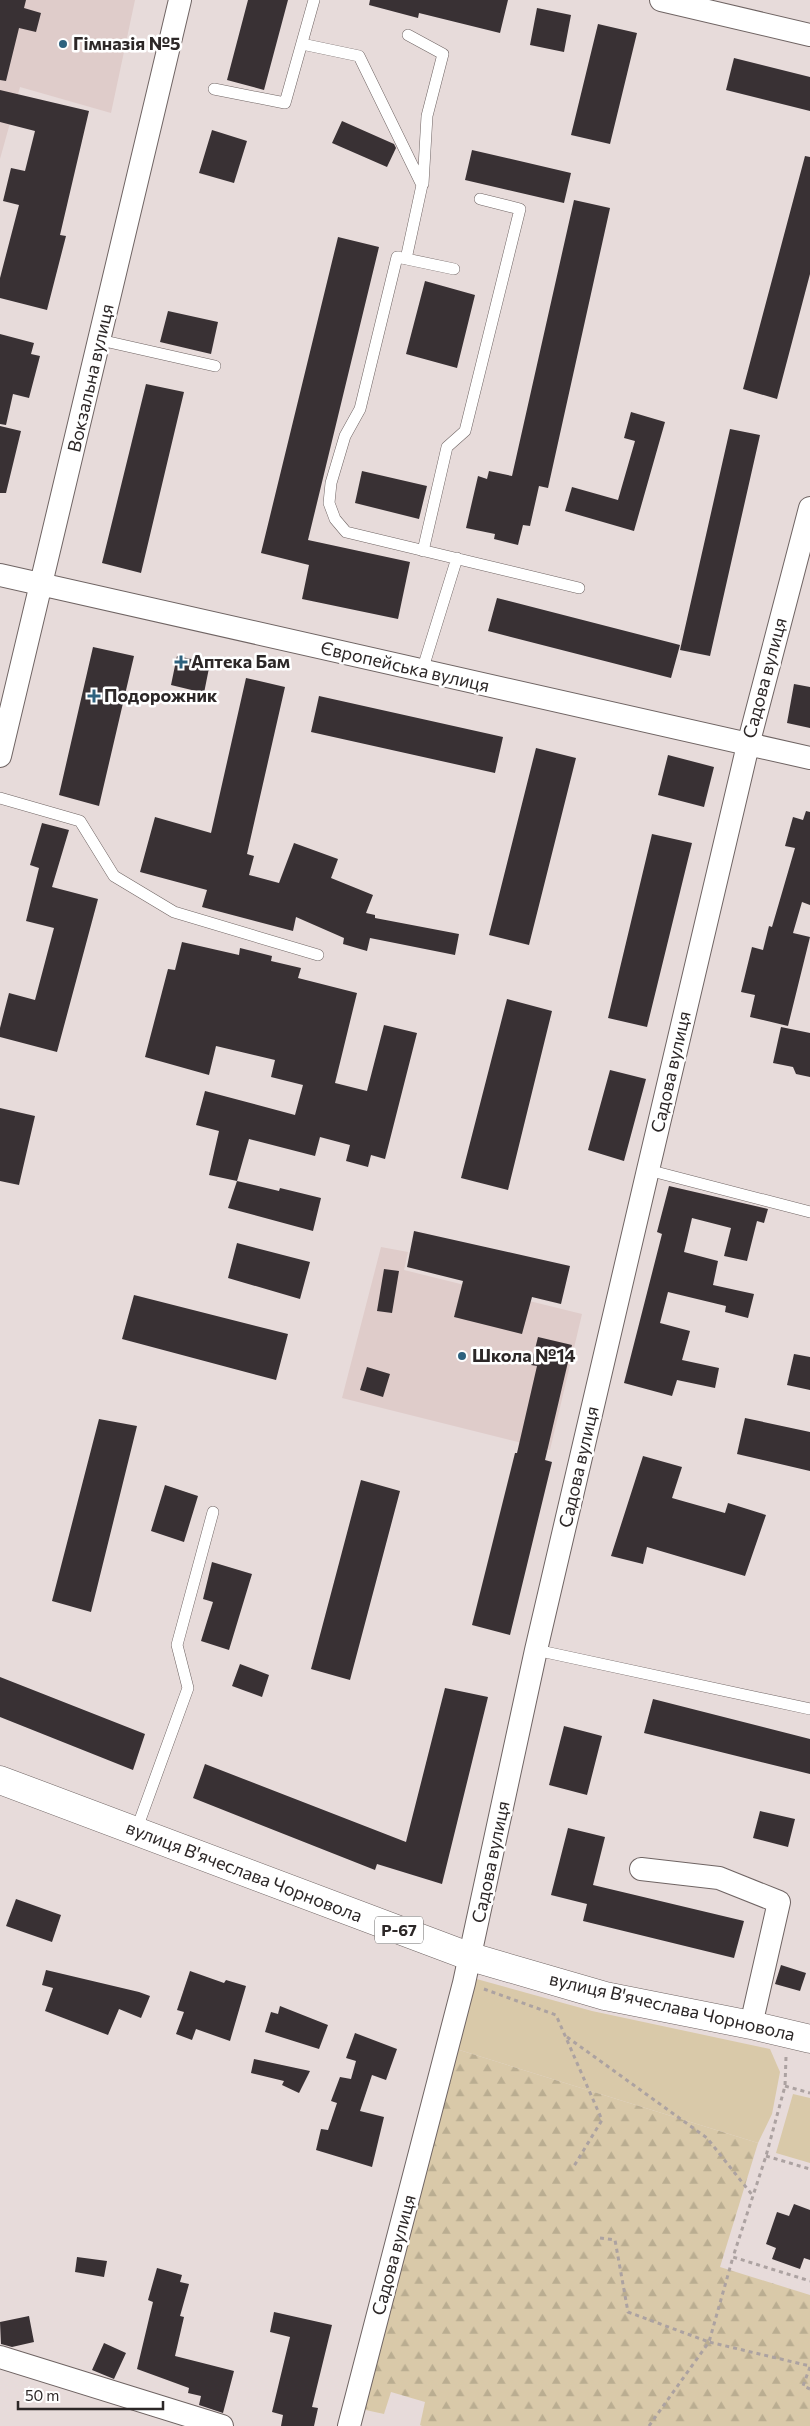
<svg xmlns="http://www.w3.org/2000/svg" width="810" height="2426" font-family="Commissioner,sans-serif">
<defs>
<pattern id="forest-firs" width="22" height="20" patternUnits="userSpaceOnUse" patternTransform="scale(1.25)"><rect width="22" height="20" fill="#d9c9a9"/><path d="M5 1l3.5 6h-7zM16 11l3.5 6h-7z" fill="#baad91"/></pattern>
</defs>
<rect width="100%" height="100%" fill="#e7dbda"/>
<path fill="#dfccca" d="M 0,0 L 135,0 L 111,113 L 20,87 L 0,159 Z
M 381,1247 L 408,1252 L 404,1270 L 582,1314 L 550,1450 L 342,1398 Z"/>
<path fill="#d9c9a9" d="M 473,1978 L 592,2011 L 770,2049 L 780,2072 L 772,2114 L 758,2143 L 453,2048 Z
M 793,2094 L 810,2098 L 810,2163 L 776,2153 Z"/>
<path fill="url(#forest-firs)" d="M 453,2048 L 758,2143 L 720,2267 L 810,2295 L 810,2426 L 422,2426 L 420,2425 L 425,2402 L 391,2392 L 384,2414 L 361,2409 Z"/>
<path fill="#393134" d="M 0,0 L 26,0 L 24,8 L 41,13 L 36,32 L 19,28 L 6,81 L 0,80 Z
M 248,0 L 288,0 L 264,90 L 227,80 Z
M 370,0 L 508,0 L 500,33 L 419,13 L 418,18 L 369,5 Z
M 537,8 L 571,15 L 564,52 L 530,45 Z
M 598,24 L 637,33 L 610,144 L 571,135 Z
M 734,58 L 810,77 L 810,111 L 726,90 Z
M 0,90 L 89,111 L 60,235 L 66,236 L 47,310 L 0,298 L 0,278 L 19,205 L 3,201 L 11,168 L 25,171 L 35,131 L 0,122 Z
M 342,121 L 394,144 L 396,148 L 387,167 L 332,143 Z
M 212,130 L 247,141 L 234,183 L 199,173 Z
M 472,150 L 571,173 L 564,203 L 465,180 Z
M 805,156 L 810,157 L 810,274 L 777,399 L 743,389 Z
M 574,200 L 610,208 L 548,488 L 539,486 L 530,526 L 523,525 L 518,545 L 494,539 L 495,534 L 466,528 L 478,476 L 487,479 L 489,471 L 512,476 Z
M 338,237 L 379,247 L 308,540 L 410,562 L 398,619 L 302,599 L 309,565 L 261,553 Z
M 425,281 L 475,295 L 457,368 L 406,354 Z
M 168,311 L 218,322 L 211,354 L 160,342 Z
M 0,334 L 34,343 L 31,354 L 40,356 L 29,398 L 13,394 L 6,425 L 0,424 Z
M 146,384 L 184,392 L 141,573 L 102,563 Z
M 631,412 L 665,422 L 634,531 L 565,511 L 572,487 L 618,500 L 635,441 L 624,438 Z
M 0,426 L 21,431 L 6,493 L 0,493 Z
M 730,429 L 760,435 L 710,656 L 680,650 Z
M 362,471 L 427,486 L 419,519 L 355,503 Z
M 497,598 L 680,645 L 671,678 L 488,631 Z
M 93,647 L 134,656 L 99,806 L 59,795 Z
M 177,656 L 210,663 L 204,693 L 171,685 Z
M 246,678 L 285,687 L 247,854 L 254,856 L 249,875 L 279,883 L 294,843 L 338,859 L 331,878 L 373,895 L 366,913 L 375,915 L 375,918 L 459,934 L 455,955 L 370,938 L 367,951 L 343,944 L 344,938 L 296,917 L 293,931 L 202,907 L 207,890 L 140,872 L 155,817 L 211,833 Z
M 794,684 L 810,687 L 810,728 L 787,723 Z
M 319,696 L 503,737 L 495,773 L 311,732 Z
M 536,748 L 576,758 L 529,945 L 489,935 Z
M 668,755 L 714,767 L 704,807 L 658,795 Z
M 806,811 L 810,812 L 810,905 L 802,902 L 793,933 L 810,937 L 788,1026 L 750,1017 L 755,995 L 741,992 L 752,947 L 763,950 L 769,926 L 772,927 L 795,848 L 785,846 L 793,817 L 803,820 Z
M 42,823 L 69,830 L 52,887 L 98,899 L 57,1052 L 0,1037 L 0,1028 L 9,993 L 35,1000 L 54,928 L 26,921 L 39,868 L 30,865 Z
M 652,834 L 692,843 L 647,1027 L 608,1018 Z
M 182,942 L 239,955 L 240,948 L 272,956 L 271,961 L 301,968 L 298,978 L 357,993 L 335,1083 L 367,1091 L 384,1025 L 417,1033 L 385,1159 L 371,1155 L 368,1167 L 346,1161 L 350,1145 L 320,1137 L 315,1156 L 249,1139 L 237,1181 L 209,1175 L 219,1131 L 196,1125 L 205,1091 L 295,1115 L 303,1085 L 271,1077 L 275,1060 L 216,1046 L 209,1075 L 145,1057 L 168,969 L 175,970 Z
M 507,999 L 552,1011 L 508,1190 L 461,1178 Z
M 781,1027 L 810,1033 L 810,1077 L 796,1074 L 793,1067 L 773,1063 Z
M 610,1070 L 646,1079 L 624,1161 L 588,1150 Z
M 0,1108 L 35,1116 L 19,1185 L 0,1181 Z
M 237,1181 L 279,1191 L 280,1188 L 321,1198 L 313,1231 L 228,1208 Z
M 669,1186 L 768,1209 L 764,1223 L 757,1221 L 747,1261 L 724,1256 L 731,1228 L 692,1218 L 684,1252 L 718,1261 L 713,1285 L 754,1294 L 748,1318 L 725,1312 L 726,1306 L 668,1292 L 660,1323 L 690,1331 L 682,1360 L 719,1368 L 715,1388 L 677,1380 L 672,1396 L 624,1383 L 662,1234 L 657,1232 Z
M 414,1231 L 570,1266 L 561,1304 L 532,1297 L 522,1334 L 454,1317 L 463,1281 L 407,1267 Z
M 237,1243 L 310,1262 L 300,1299 L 228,1278 Z
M 384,1269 L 399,1271 L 392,1313 L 377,1311 Z
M 134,1295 L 288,1334 L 276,1380 L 122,1339 Z
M 538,1337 L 572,1345 L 545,1460 L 552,1462 L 510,1635 L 472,1625 L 515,1453 L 517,1453 L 537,1366 L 531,1365 Z
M 794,1354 L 810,1357 L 810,1390 L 787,1385 Z
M 367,1367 L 390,1374 L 383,1397 L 360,1390 Z
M 745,1418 L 810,1432 L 810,1471 L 737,1454 Z
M 99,1419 L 137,1426 L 91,1612 L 52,1601 Z
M 643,1456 L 682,1467 L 672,1498 L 725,1513 L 728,1503 L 766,1515 L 745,1576 L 647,1547 L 643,1564 L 611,1556 Z
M 361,1480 L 400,1491 L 350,1680 L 311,1669 Z
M 165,1485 L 198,1496 L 184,1542 L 151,1531 Z
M 212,1562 L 252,1574 L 229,1650 L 201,1641 L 213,1602 L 203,1599 Z
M 240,1664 L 269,1675 L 262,1697 L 232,1686 Z
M 0,1677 L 145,1734 L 133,1770 L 0,1717 Z
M 445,1688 L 488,1697 L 442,1884 L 377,1864 L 375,1870 L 193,1798 L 205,1764 L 406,1842 Z
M 653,1699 L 810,1739 L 810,1774 L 644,1733 Z
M 564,1726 L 602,1736 L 587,1795 L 549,1785 Z
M 760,1811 L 795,1819 L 788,1847 L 753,1838 Z
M 568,1828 L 605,1837 L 593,1885 L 744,1921 L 734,1958 L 583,1921 L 587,1904 L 551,1895 Z
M 16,1899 L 61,1915 L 52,1942 L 6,1926 Z
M 781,1965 L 806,1973 L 800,1991 L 775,1984 Z
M 46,1970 L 139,1992 L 150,1996 L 141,2018 L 119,2009 L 108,2035 L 45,2011 L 53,1988 L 42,1985 Z
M 190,1971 L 224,1983 L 226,1980 L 246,1986 L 230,2041 L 196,2029 L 192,2040 L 176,2034 L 184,2012 L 177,2010 Z
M 280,2006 L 328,2025 L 319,2049 L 265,2032 L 271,2012 L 278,2014 Z
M 355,2033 L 397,2049 L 386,2080 L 372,2075 L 360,2111 L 384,2117 L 372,2167 L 316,2150 L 321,2129 L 328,2130 L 337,2103 L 331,2101 L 340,2077 L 351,2079 L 356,2061 L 346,2058 Z
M 254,2059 L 310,2071 L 299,2093 L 282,2085 L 284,2081 L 251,2073 Z
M 794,2204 L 810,2210 L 810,2260 L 804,2258 L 800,2269 L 772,2259 L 776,2248 L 766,2244 L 777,2212 L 789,2216 Z
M 77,2257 L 107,2261 L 104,2277 L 75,2272 Z
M 157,2268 L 182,2275 L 180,2282 L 189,2284 L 180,2316 L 184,2317 L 175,2356 L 234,2371 L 223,2413 L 199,2405 L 201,2396 L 188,2393 L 189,2388 L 137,2369 L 153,2302 L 148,2300 Z
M 274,2312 L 332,2325 L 312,2407 L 318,2408 L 314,2426 L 281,2426 L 283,2415 L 272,2412 L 290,2337 L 270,2332 Z
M 29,2316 L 34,2342 L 12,2347 L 1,2344 L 0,2322 Z
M 104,2343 L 126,2353 L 114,2379 L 92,2370 Z"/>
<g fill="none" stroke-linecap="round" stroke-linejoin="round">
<g stroke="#6f6463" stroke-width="12">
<path id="lane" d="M 408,35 L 443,54 L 427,116 L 423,184
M 302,44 L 359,56 L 422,185 L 406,259
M 214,89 L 285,103 L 314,0
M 454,269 L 397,257 L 360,409 L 345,436 L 331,483 L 329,503 L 335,519 L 346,532 L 579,588
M 100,340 L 215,366
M 423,551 L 447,447 L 465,431 L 520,209 L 480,199
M 422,671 L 457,558
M 0,798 L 80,821 L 114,876 L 174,912 L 318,955
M 648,1170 L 810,1212
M 536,1650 L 810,1709
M 136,1831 L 188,1688 L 177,1645 L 213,1512"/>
</g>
<g stroke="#6f6463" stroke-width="24">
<path id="street" d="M 661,0 L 810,35
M 0,575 L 810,758
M 0,756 L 180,0
M 641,1869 L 719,1878 L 779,1902 L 751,2025
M 0,2357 L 222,2426
M 349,2426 L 464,1983 L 536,1650 L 648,1170 L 748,745 L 810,508"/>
</g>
<g stroke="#6f6463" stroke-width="29">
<path id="primary" d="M 0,1780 L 471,1957 L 605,1996 L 751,2025 L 810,2039"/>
</g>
<path stroke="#aca2a1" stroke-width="3" stroke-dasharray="4 4" stroke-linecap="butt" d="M 484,1989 L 556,2015 L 602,2120 L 574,2166
M 567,2037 L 707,2138 L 753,2196
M 786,2057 L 785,2086 L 766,2156 L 733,2257 L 810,2281
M 785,2086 L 810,2093
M 766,2156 L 810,2169
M 600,2238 L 615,2240 L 628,2312 L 709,2342 L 733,2257
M 810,2367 L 803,2386 L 810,2389
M 649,2426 L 709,2342 L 810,2366"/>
<use href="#lane" stroke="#fff" stroke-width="11"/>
<use href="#street" stroke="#fff" stroke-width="22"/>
<use href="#primary" stroke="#fff" stroke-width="28"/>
</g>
<g fill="#2d617e" stroke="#fff" stroke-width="2">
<circle cx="63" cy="44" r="5"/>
<path d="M178.5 654.5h5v5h5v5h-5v5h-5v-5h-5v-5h5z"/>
<path d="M91.5 688.5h5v5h5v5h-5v5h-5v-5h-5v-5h5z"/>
<circle cx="462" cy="1356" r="5"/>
</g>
<g text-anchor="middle" stroke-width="5" stroke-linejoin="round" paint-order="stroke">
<rect fill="#fff" stroke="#6b6868" stroke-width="1" x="375" y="1916.5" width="48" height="27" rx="4"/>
<g font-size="16" font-weight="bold" fill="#2c2727">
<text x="399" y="1936">Р-67</text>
</g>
<g font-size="18" font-weight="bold" fill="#2c2727" stroke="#fff" text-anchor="start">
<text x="73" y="50">Гімназія №5</text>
<text x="191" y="668">Аптека Бам</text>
<text x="104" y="702">Подорожник</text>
<text x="472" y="1362">Школа №14</text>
</g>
<g font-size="18" fill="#2c2727" stroke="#fff">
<text transform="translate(91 378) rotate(-77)" y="6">Вокзальна вулиця</text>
<text transform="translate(405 667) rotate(13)" y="6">Європейська вулиця</text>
<text transform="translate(765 678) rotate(-75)" y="6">Садова вулиця</text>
<text transform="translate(671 1072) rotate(-77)" y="6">Садова вулиця</text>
<text transform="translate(579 1467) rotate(-77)" y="6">Садова вулиця</text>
<text transform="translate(491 1862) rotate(-78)" y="6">Садова вулиця</text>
<text transform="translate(244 1872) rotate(21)" y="6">вулиця В'ячеслава Чорновола</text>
<text transform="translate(672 2007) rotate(13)" y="6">вулиця В'ячеслава Чорновола</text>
<text transform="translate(394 2255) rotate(-75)" y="6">Садова вулиця</text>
</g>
</g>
<path d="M18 2401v8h145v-8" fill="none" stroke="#2c2727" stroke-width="2.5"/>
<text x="25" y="2401" font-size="15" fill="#2c2727" stroke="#ffffff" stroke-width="4" paint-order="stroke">50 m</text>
</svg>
